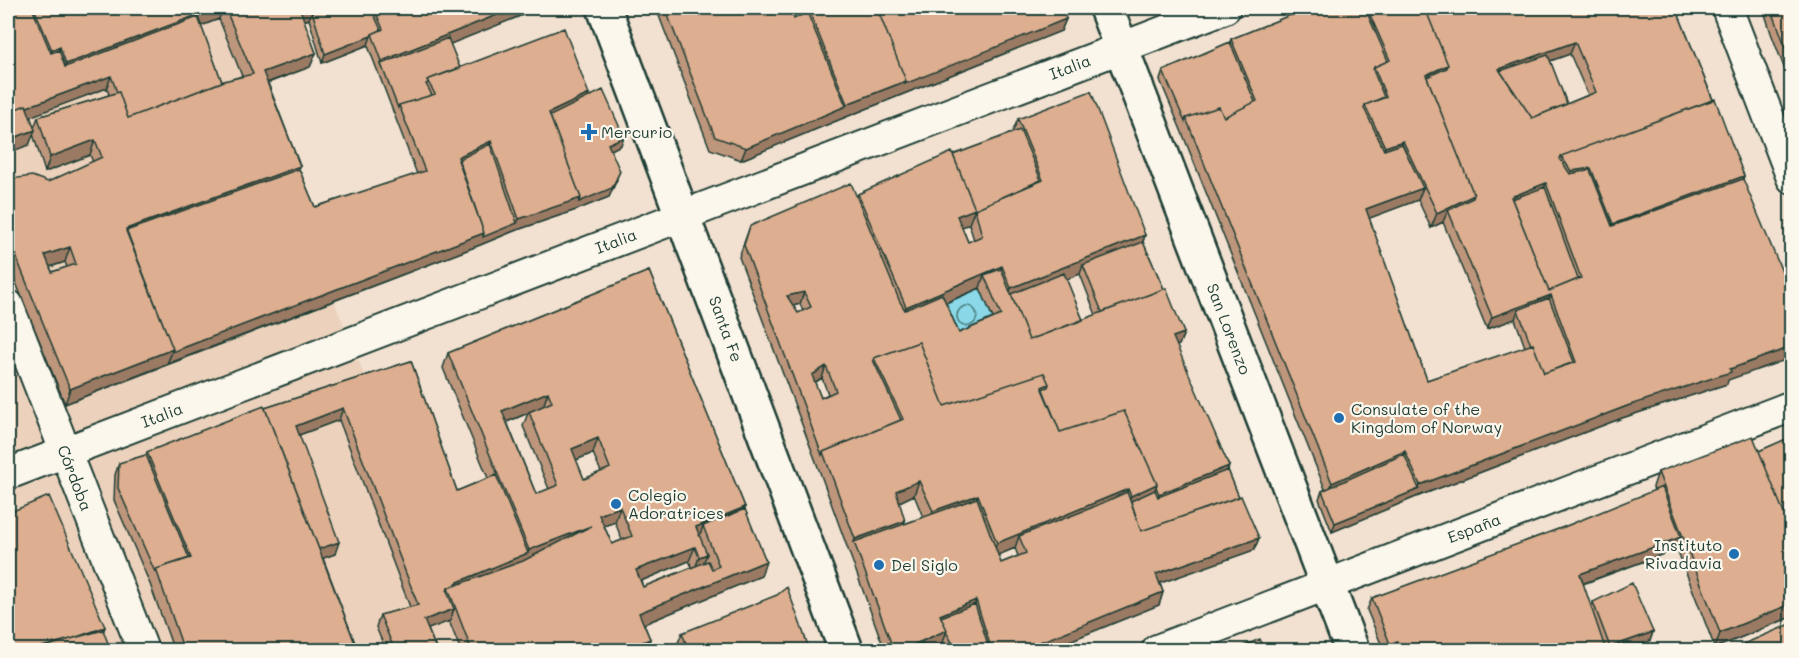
<svg xmlns="http://www.w3.org/2000/svg" width="1799" height="658" font-family="Mali,sans-serif">
<rect width="100%" height="100%" fill="#f2e1d0"/>
<filter id="ink" filterUnits="userSpaceOnUse"><feTurbulence type="fractalNoise" baseFrequency=".0167" numOctaves="2"/><feDisplacementMap in="SourceGraphic" scale="12" xChannelSelector="R" yChannelSelector="G"/><feConvolveMatrix kernelMatrix="1 2 1 2 8 2 1 2 1" color-interpolation-filters="sRGB"/></filter>
<g filter="url(#ink)">
<path fill="#ecd2bc" d="M 8,8 L 214,8 L 477,650 L 8,650 Z"/>
<path fill="#8ad8e8" stroke="#5f9aa0" stroke-width="1.5" d="M 980,288 L 996,327 L 955,345 L 937,306 Z"/>
<g fill="none" stroke-linecap="round" stroke-linejoin="round">
<path stroke="#4a7b7c" stroke-width="1.5" d="M957 316a10 10 0 1 1 20 0a10 10 0 1 1-20 0Z"/>
<g stroke="#1f3d34" stroke-width="34">
<path id="minor" d="M 1727,8 L 1792,178
M 8,305 L 143,650
M 8,474 L 1225,8
M 1157,650 L 1792,406"/>
</g>
<g stroke="#1f3d34" stroke-width="38">
<path id="secondary" d="M 604,8 L 846,650
M 1106,8 L 1352,650"/>
</g>
<use href="#minor" stroke="#fbf7ec" stroke-width="30"/>
<use href="#secondary" stroke="#fbf7ec" stroke-width="33"/>
</g>
<path fill="#be967b" stroke="#1f3d34" stroke-width="1.5" fill-rule="evenodd" d="M 8,8 L 540,8 L 450,44 L 460,68 L 588,97 L 621,145 L 611,150 L 617,180 L 609,197 L 576,210 L 514,231 L 480,245 L 65,404 L 8,263 L 8,167 L 11,179 L 48,182 L 93,162 L 90,155 L 45,172 L 33,134 L 29,145 ZM 219,19 L 242,76 L 222,82 L 201,26 ZM 309,19 L 322,63 L 368,45 L 368,46 L 417,174 L 315,207 L 299,169 L 300,166 L 268,83 L 310,67 L 316,53 L 304,21 ZM 107,88 L 109,95 L 38,117 L 34,128 L 30,116 ZM 65,262 L 67,267 L 52,272 L 50,267 Z
M 656,8 L 790,8 L 794,19 L 800,16 L 796,8 L 1062,8 L 1066,19 L 1061,31 L 841,119 L 741,160 L 710,149 Z
M 1308,8 L 1676,8 L 1744,176 L 1743,179 L 1728,380 L 1727,384 L 1622,418 L 1416,497 L 1332,532 L 1319,499 L 1322,491 L 1325,489 L 1181,130 L 1160,80 L 1163,71 L 1230,42 L 1231,39 ZM 1570,54 L 1588,95 L 1567,104 L 1550,61 ZM 1418,200 L 1431,228 L 1443,222 L 1487,329 L 1515,319 L 1525,347 L 1427,380 L 1369,218 Z
M 1763,8 L 1791,8 L 1791,86 L 1771,33 Z
M 1018,119 L 1145,235 L 1143,242 L 1184,333 L 1179,345 L 1176,346 L 1229,466 L 1228,470 L 1239,497 L 1259,538 L 1254,550 L 1160,583 L 1163,592 L 1159,605 L 1044,651 L 949,651 L 943,641 L 943,642 L 925,650 L 926,651 L 885,651 L 818,467 L 739,257 L 750,226 L 857,196 L 858,194 L 953,155 L 1012,133 ZM 969,224 L 974,240 L 968,242 L 962,227 ZM 1080,274 L 1096,315 L 1083,320 L 1066,279 ZM 980,288 L 993,318 L 959,333 L 946,303 ZM 800,304 L 803,311 L 798,313 L 793,306 ZM 822,378 L 828,394 L 821,398 L 815,383 ZM 914,495 L 923,517 L 904,524 L 899,502 ZM 1015,548 L 1018,556 L 1001,563 L 998,555 Z
M 649,271 L 745,507 L 744,510 L 766,561 L 761,576 L 644,624 L 650,639 L 645,651 L 461,651 L 449,621 L 428,629 L 437,651 L 386,651 L 376,627 L 380,615 L 410,607 L 339,420 L 299,435 L 335,554 L 323,558 L 358,651 L 174,651 L 150,584 L 114,500 L 115,475 L 119,463 L 146,455 L 147,452 L 265,408 L 411,361 L 457,491 L 488,478 L 443,368 L 448,353 ZM 528,413 L 523,426 L 549,489 L 536,494 L 507,422 ZM 593,453 L 601,472 L 584,479 L 576,460 ZM 615,522 L 622,540 L 612,544 L 604,526 ZM 689,561 L 692,567 L 643,587 L 641,581 Z
M 1791,437 L 1791,617 L 1715,648 L 1677,549 L 1583,584 L 1591,607 L 1593,602 L 1653,632 L 1650,641 L 1622,651 L 1605,651 L 1605,650 L 1604,651 L 1384,651 L 1367,610 L 1372,598 L 1564,527 L 1654,491 L 1653,487 L 1658,472 L 1759,451 Z
M 682,633 L 810,651 L 680,651 L 677,645 Z"/>
<path fill="#9b7a64" stroke="#1f3d34" stroke-width="1.5" d="M 216,8 L 223,8 L 219,19 L 61,79 L 66,64 Z
M 305,8 L 341,8 L 312,11 L 309,19 L 294,24 L 300,9 Z
M 514,8 L 540,8 L 383,71 L 381,64 L 382,61 Z
M 1066,19 L 1061,31 L 841,119 L 741,160 L 746,148 L 846,106 L 847,104 Z
M 371,36 L 368,45 L 322,63 L 325,54 Z
M 1575,42 L 1570,54 L 1502,78 L 1499,69 Z
M 60,47 L 54,62 L 46,65 L 52,50 Z
M 316,53 L 310,67 L 258,86 L 263,72 Z
M 1448,65 L 1442,80 L 1428,86 L 1426,75 Z
M 111,76 L 107,88 L 8,125 L 8,114 Z
M 589,94 L 585,106 L 550,123 L 549,113 Z
M 35,130 L 29,145 L 8,153 L 8,140 Z
M 624,137 L 621,145 L 605,153 L 608,144 Z
M 95,140 L 90,155 L 45,172 L 50,157 Z
M 491,141 L 487,153 L 459,167 L 458,157 Z
M 1403,141 L 1398,156 L 1379,162 L 1385,147 Z
M 300,166 L 295,181 L 125,231 L 126,229 Z
M 1591,168 L 1586,183 L 1566,186 L 1571,171 Z
M 620,171 L 609,197 L 576,210 L 514,231 L 480,245 L 167,364 L 172,352 L 484,233 L 517,223 L 519,219 Z
M 1744,176 L 1738,191 L 1607,238 L 1613,224 Z
M 1546,183 L 1541,196 L 1512,207 L 1511,197 Z
M 1423,188 L 1418,200 L 1362,221 L 1366,209 Z
M 1474,195 L 1468,210 L 1448,210 L 1443,222 L 1431,228 L 1437,213 Z
M 975,209 L 969,224 L 952,231 L 957,216 Z
M 1145,235 L 1140,250 L 1083,265 L 1080,274 L 1011,301 L 1009,294 L 1011,288 Z
M 70,247 L 65,262 L 40,270 L 45,255 Z
M 1002,266 L 997,281 L 984,275 L 980,288 L 900,322 L 906,307 Z
M 804,292 L 800,304 L 783,308 L 787,296 Z
M 1551,295 L 1546,307 L 1518,310 L 1515,319 L 1487,329 L 1492,317 Z
M 1184,333 L 1179,345 L 1168,349 L 1173,337 Z
M 1791,347 L 1791,358 L 1728,380 L 1727,384 L 1622,418 L 1416,497 L 1332,532 L 1335,523 L 1419,489 L 1420,485 L 1627,406 Z
M 173,349 L 167,364 L 65,404 L 70,389 Z
M 826,366 L 822,378 L 807,387 L 812,375 Z
M 548,392 L 543,407 L 529,412 L 528,413 L 497,426 L 502,411 Z
M 343,408 L 339,420 L 291,438 L 296,426 Z
M 598,438 L 593,453 L 566,464 L 572,449 Z
M 1405,451 L 1400,463 L 1328,495 L 1332,483 Z
M 1229,466 L 1224,478 L 1155,506 L 1159,494 Z
M 919,481 L 914,495 L 891,506 L 896,491 Z
M 1157,484 L 1152,499 L 1129,502 L 1131,496 Z
M 1128,489 L 1122,504 L 1019,536 L 1015,548 L 991,558 L 997,543 Z
M 978,495 L 973,510 L 927,526 L 933,511 Z
M 620,507 L 615,522 L 593,530 L 599,515 Z
M 745,507 L 740,521 L 703,526 L 699,538 L 696,527 Z
M 905,521 L 899,536 L 854,542 L 855,539 Z
M 591,526 L 586,541 L 449,590 L 458,582 L 528,553 L 529,550 Z
M 1681,537 L 1677,549 L 1576,586 L 1580,574 Z
M 1259,538 L 1254,550 L 1152,586 L 1156,574 Z
M 339,542 L 335,554 L 313,562 L 318,549 Z
M 695,547 L 689,561 L 631,585 L 636,570 Z
M 707,554 L 701,569 L 694,572 L 699,557 Z
M 766,561 L 761,576 L 634,628 L 639,613 Z
M 1163,592 L 1159,605 L 1052,648 L 1044,651 L 1014,651 Z
M 976,600 L 972,613 L 942,624 L 940,615 Z
M 1791,604 L 1791,617 L 1715,648 L 1720,633 Z
M 454,609 L 450,621 L 420,632 L 424,620 Z
M 105,627 L 101,639 L 40,651 Z
M 947,630 L 943,642 L 923,651 L 899,651 Z
M 1653,632 L 1650,641 L 1622,651 L 1609,651 L 1610,647 Z
M 650,639 L 645,651 L 622,651 Z
M 1397,641 L 1394,651 L 1388,651 L 1390,644 Z"/>
<path fill="#ddae8f" stroke="#1f3d34" stroke-width="1.5" fill-rule="evenodd" d="M 8,8 L 32,8 L 51,53 L 59,50 L 65,67 L 198,17 L 222,82 L 128,118 L 119,92 L 117,92 L 111,76 L 27,107 L 26,105 L 8,112 Z
M 34,8 L 216,8 L 66,64 L 60,47 L 52,50 Z
M 225,8 L 305,8 L 300,9 L 316,53 L 263,72 L 300,166 L 126,229 L 173,349 L 70,389 L 19,264 L 8,233 L 8,167 L 11,179 L 32,176 L 48,182 L 102,157 L 95,140 L 50,157 L 38,117 L 119,92 L 128,118 L 224,81 L 253,74 ZM 70,247 L 76,264 L 52,272 L 45,255 Z
M 320,8 L 371,8 L 381,30 L 372,34 L 371,36 L 325,54 L 312,11 Z
M 374,8 L 514,8 L 382,61 L 372,34 L 383,29 Z
M 665,8 L 790,8 L 794,19 L 807,12 L 846,106 L 746,148 L 715,137 Z
M 808,8 L 877,8 L 906,81 L 847,104 Z
M 877,8 L 1062,8 L 1066,19 L 905,84 L 906,81 Z
M 1308,8 L 1365,8 L 1388,61 L 1374,67 L 1373,70 L 1384,97 L 1365,105 L 1364,108 L 1384,150 L 1402,144 L 1423,188 L 1366,209 L 1427,380 L 1533,344 L 1544,373 L 1576,362 L 1551,295 L 1492,317 L 1448,210 L 1473,198 L 1474,195 L 1427,77 L 1447,68 L 1448,65 L 1425,8 L 1676,8 L 1713,100 L 1561,156 L 1560,159 L 1570,174 L 1590,170 L 1612,226 L 1743,179 L 1791,293 L 1791,347 L 1730,369 L 1731,372 L 1627,406 L 1420,485 L 1405,451 L 1332,483 L 1186,118 L 1219,107 L 1224,117 L 1257,101 L 1231,39 ZM 1575,42 L 1596,92 L 1532,118 L 1499,69 ZM 1546,183 L 1581,278 L 1549,291 L 1511,197 Z
M 1367,8 L 1425,8 L 1448,65 L 1426,75 L 1474,195 L 1437,213 L 1403,141 L 1385,147 L 1365,105 L 1386,97 L 1374,67 L 1390,60 Z
M 1771,8 L 1791,8 L 1791,62 L 1776,21 Z
M 564,28 L 589,94 L 549,113 L 581,198 L 519,219 L 491,141 L 458,157 L 484,233 L 172,352 L 173,349 L 126,231 L 299,169 L 315,207 L 425,171 L 399,105 L 435,94 L 427,80 Z
M 448,38 L 460,68 L 427,80 L 428,83 L 426,84 L 432,95 L 399,105 L 398,108 L 381,64 Z
M 1230,42 L 1255,102 L 1224,117 L 1219,107 L 1186,118 L 1185,122 L 1163,71 Z
M 1548,55 L 1567,104 L 1532,118 L 1500,71 Z
M 603,90 L 624,137 L 608,144 L 620,171 L 612,188 L 579,202 L 581,198 L 550,116 Z
M 1091,91 L 1145,235 L 1011,288 L 1002,266 L 906,307 L 858,194 L 952,152 L 975,209 L 1043,180 L 1018,119 ZM 975,209 L 982,236 L 968,242 L 957,216 Z
M 1715,99 L 1744,176 L 1613,224 L 1591,168 L 1571,171 L 1561,156 Z
M 26,105 L 35,130 L 8,140 L 8,112 Z
M 1020,130 L 1041,180 L 975,209 L 953,155 Z
M 490,144 L 517,223 L 483,237 L 484,233 L 458,160 Z
M 851,183 L 900,302 L 905,310 L 942,294 L 959,333 L 1001,315 L 984,275 L 1001,269 L 1029,340 L 1166,288 L 1184,333 L 1173,337 L 1229,466 L 1159,494 L 1156,487 L 1157,484 L 1124,411 L 1060,432 L 1042,389 L 1048,387 L 1049,384 L 1044,373 L 944,406 L 919,342 L 874,358 L 873,360 L 901,420 L 823,452 L 822,455 L 744,245 L 750,226 ZM 804,292 L 811,307 L 798,313 L 787,296 ZM 826,366 L 836,391 L 821,398 L 812,375 Z
M 1545,187 L 1578,279 L 1549,291 L 1512,199 Z
M 1143,242 L 1164,289 L 1102,312 L 1083,265 Z
M 649,271 L 745,507 L 696,527 L 707,554 L 699,557 L 695,547 L 636,570 L 643,587 L 708,561 L 712,569 L 719,566 L 703,526 L 745,509 L 766,561 L 639,613 L 650,639 L 622,651 L 472,651 L 448,588 L 523,561 L 591,526 L 529,550 L 448,353 ZM 548,392 L 552,402 L 529,412 L 558,485 L 536,494 L 502,411 ZM 598,438 L 610,468 L 584,479 L 572,449 ZM 620,507 L 632,536 L 612,544 L 599,515 Z
M 1064,273 L 1083,320 L 1029,340 L 1011,294 Z
M 1549,298 L 1574,362 L 1544,373 L 1533,344 L 1531,345 L 1518,310 Z
M 919,342 L 944,406 L 1044,373 L 1049,384 L 1042,387 L 1060,432 L 1124,411 L 1157,484 L 1131,496 L 1128,489 L 997,543 L 978,495 L 933,511 L 919,481 L 896,491 L 905,521 L 855,539 L 823,452 L 903,419 L 874,358 Z
M 411,361 L 457,491 L 496,475 L 528,553 L 458,582 L 453,586 L 448,588 L 447,591 L 454,609 L 424,620 L 437,651 L 395,651 L 380,615 L 418,605 L 343,408 L 296,426 L 339,542 L 319,549 L 265,408 Z
M 264,406 L 358,651 L 184,651 L 156,569 L 191,558 L 147,452 Z
M 1753,436 L 1791,531 L 1791,604 L 1720,633 L 1658,472 Z
M 1791,437 L 1791,531 L 1759,451 Z
M 1404,454 L 1419,489 L 1335,523 L 1322,491 Z
M 146,455 L 189,558 L 156,569 L 155,572 L 118,488 L 119,463 Z
M 1228,470 L 1239,497 L 1141,531 L 1131,501 L 1155,490 L 1158,497 Z
M 1662,487 L 1681,537 L 1580,574 L 1605,648 L 1598,651 L 1400,651 L 1397,641 L 1390,644 L 1372,598 L 1564,527 Z
M 1127,492 L 1141,531 L 1241,496 L 1259,538 L 1156,574 L 1163,592 L 1056,636 L 1014,651 L 992,651 L 976,600 L 940,615 L 947,630 L 899,651 L 894,651 L 854,542 L 977,498 L 1001,563 L 1026,553 L 1019,536 L 1091,508 Z
M 49,496 L 105,627 L 74,638 L 32,651 L 8,651 L 8,513 Z
M 1632,583 L 1653,632 L 1610,647 L 1593,602 Z
M 787,587 L 810,651 L 689,651 L 682,633 L 777,595 Z
M 975,604 L 990,651 L 957,651 L 946,632 L 947,630 L 941,617 Z
M 1791,624 L 1791,651 L 1727,651 Z
M 103,630 L 111,651 L 32,651 L 38,648 Z
M 1260,639 L 1265,651 L 1231,651 Z
M 923,643 L 926,651 L 906,651 Z"/>
</g>
<g fill="#1f6fb2" stroke="#fbf7ec" stroke-width="2">
<path d="M586 123h6v6h6v6h-6v6h-6v-6h-6v-6h6z"/>
<circle cx="1339" cy="418" r="6"/>
<circle cx="616" cy="504" r="6"/>
<circle cx="1734" cy="554" r="6"/>
<circle cx="879" cy="565" r="6"/>
</g>
<g text-anchor="middle" stroke-width="4.5" stroke-linejoin="round" paint-order="stroke">
<g font-size="16" fill="#1f3d34" stroke="#fbf7ec">
<text transform="translate(1070 67) rotate(-21)" y="6">Italia</text>
<text transform="translate(616 241) rotate(-21)" y="6">Italia</text>
<text transform="translate(726 329) rotate(70)" y="6">Santa Fe</text>
<text transform="translate(1229 329) rotate(69)" y="6">San Lorenzo</text>
<text transform="translate(162 415) rotate(-21)" y="6">Italia</text>
<text transform="translate(75 478) rotate(69)" y="6">Córdoba</text>
<text transform="translate(1474 528) rotate(-21)" y="6">España</text>
</g>
<g font-size="16" fill="#1f3d34" stroke="#fbf7ec" text-anchor="start">
<text x="601" y="138">Mercurio</text>
<text x="1351" y="415">Consulate of the<tspan x="1351" dy="18">Kingdom of Norway</tspan></text>
<text x="628" y="501">Colegio<tspan x="628" dy="18">Adoratrices</tspan></text>
<text x="1722" y="551" text-anchor="end">Instituto<tspan x="1722" dy="18">Rivadavia</tspan></text>
<text x="891" y="571">Del Siglo</text>
</g>
</g>
<rect width="1799" height="658" fill="none" stroke="#fbf7ec" stroke-width="30"/>
<rect x="15" y="15" width="1769" height="628" fill="none" stroke="#1f3d34" stroke-width="2" filter="url(#ink)"/>
</svg>
